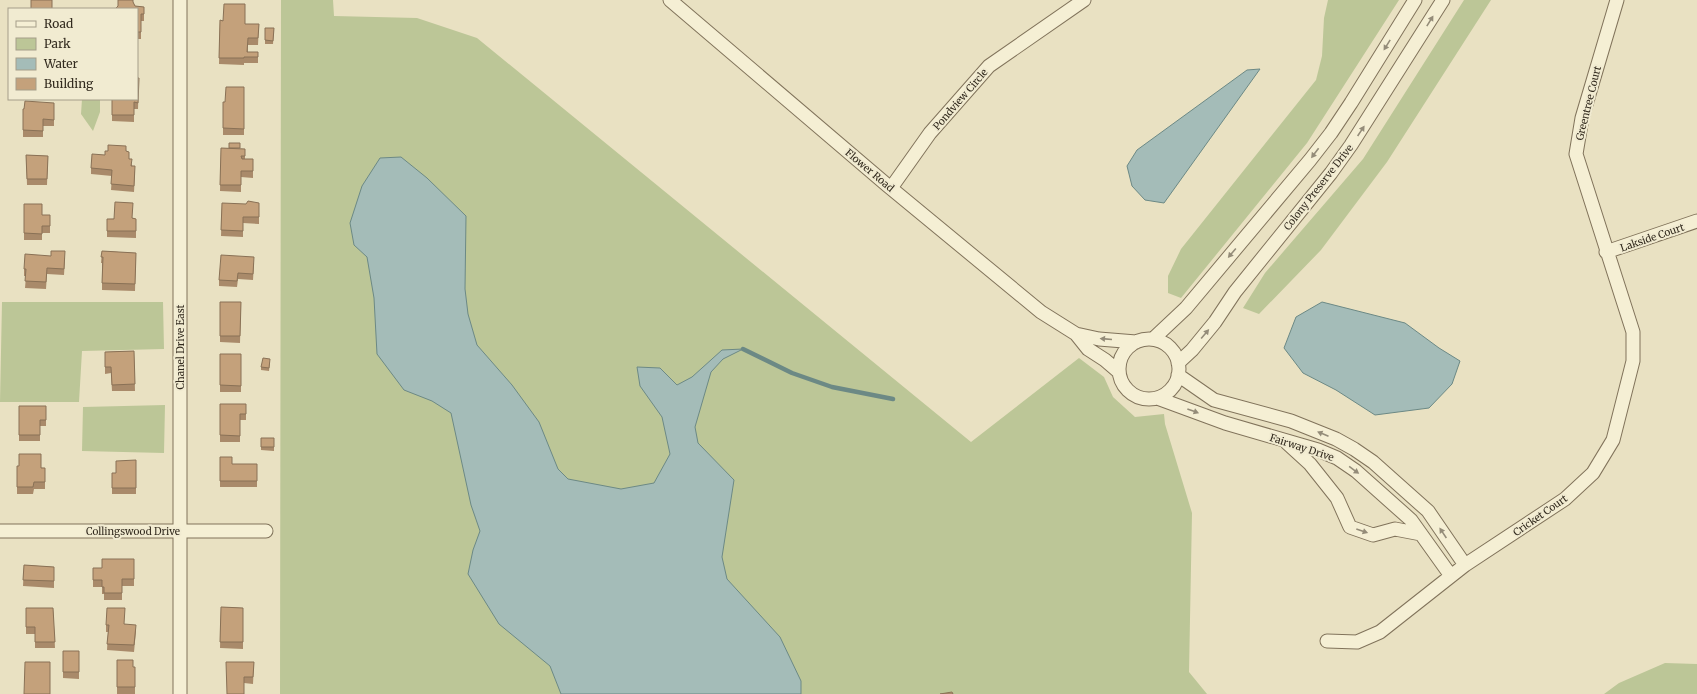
<svg xmlns="http://www.w3.org/2000/svg" width="1697" height="694" font-family="Merriweather,serif">
<rect width="100%" height="100%" fill="#e9e1c2"/>
<path fill="#bcc697" d="M 281,0 L 333,0 L 334,16 L 417,18 L 477,38 L 971,442 L 1079,358 L 1104,377 L 1113,397 L 1135,417 L 1164,414 L 1165,424 L 1192,513 L 1189,672 L 1207,694 L 280,694 Z
M 1328,0 L 1399,0 L 1307,143 L 1181,298 L 1168,293 L 1168,276 L 1181,249 L 1316,80 L 1322,56 L 1324,18 Z
M 1464,0 L 1491,0 L 1387,162 L 1321,250 L 1259,314 L 1243,308 L 1265,273 L 1363,159 Z
M 82,99 L 100,99 L 100,112 L 93,131 L 81,114 Z
M 2,302 L 163,302 L 164,349 L 82,351 L 79,402 L 0,402 Z
M 165,405 L 164,453 L 82,451 L 83,407 Z
M 1665,663 L 1697,664 L 1697,694 L 1604,694 L 1619,683 Z"/>
<path fill="#a4bcb8" stroke="#6c8985" d="M 1260,69 L 1164,203 L 1145,200 L 1132,186 L 1127,166 L 1137,150 L 1247,70 Z
M 401,157 L 427,178 L 466,216 L 465,289 L 468,314 L 477,345 L 512,385 L 539,422 L 558,469 L 568,479 L 621,489 L 654,483 L 670,454 L 662,417 L 640,386 L 637,367 L 660,368 L 677,385 L 692,377 L 722,350 L 743,349 L 723,359 L 711,372 L 695,427 L 698,443 L 734,480 L 722,557 L 727,579 L 780,637 L 801,681 L 801,694 L 561,694 L 550,666 L 499,624 L 468,574 L 473,550 L 480,531 L 471,505 L 451,413 L 432,401 L 404,390 L 377,354 L 374,298 L 367,257 L 354,245 L 350,223 L 362,186 L 380,158 Z
M 1322,302 L 1405,323 L 1439,348 L 1460,361 L 1452,384 L 1429,408 L 1375,415 L 1336,390 L 1303,373 L 1284,348 L 1296,317 Z"/>
<g fill="none" stroke-linecap="round" stroke-linejoin="round">
<path stroke="#6c8985" stroke-width="4.5" d="M 743,349 L 792,373 L 832,387 L 893,399"/>
<g stroke="#81735b" stroke-width="15">
<path id="street" d="M 180,0 L 180,694
M 670,0 L 887,185 L 1041,312 L 1076,334 L 1088,349 L 1105,360 L 1119,372
M 891,188 L 930,133 L 989,66 L 1084,0
M 1606,252 L 1697,221
M 1076,334 L 1099,339 L 1136,342
M 1153,339 L 1186,308 L 1310,160 L 1331,133 L 1351,103 L 1415,0
M1119 369a30 30 0 1 1 60 0a30 30 0 1 1-60 0Z
M 1178,363 L 1192,350 L 1215,322 L 1235,292 L 1331,173 L 1351,145 L 1443,0
M 1178,375 L 1214,400 L 1291,421 L 1336,439 L 1354,449 L 1373,462 L 1428,511 L 1465,565
M 1157,398 L 1225,423 L 1318,450 L 1337,458 L 1356,471 L 1411,520 L 1451,576
M 1287,443 L 1310,464 L 1337,498 L 1350,527 L 1373,535 L 1395,529 L 1421,534
M 0,531 L 266,531
M 1327,641 L 1357,642 L 1380,632 L 1465,565 L 1565,499 L 1593,473 L 1613,440 L 1633,361 L 1633,332 L 1576,154 L 1582,118 L 1617,0"/>
</g>
<use href="#street" stroke="#f5efd4" stroke-width="13"/>
</g>
<path fill="#a98a6a" d="M 118,0 L 133,0 L 133,2 L 135,6 L 144,7 L 144,21 L 141,21 L 141,39 L 137,39 L 137,9 L 115,9 L 118,6 Z
M 220,20 L 245,24 L 259,24 L 258,45 L 248,45 L 248,52 L 258,52 L 258,63 L 244,63 L 244,65 L 219,64 Z
M 265,28 L 274,28 L 273,44 L 265,44 Z
M 139,78 L 138,109 L 134,109 L 134,122 L 112,121 L 112,99 Z
M 244,87 L 244,135 L 223,135 L 223,102 L 225,102 Z
M 54,103 L 54,126 L 43,126 L 43,137 L 23,137 L 23,109 Z
M 221,148 L 245,149 L 245,159 L 253,159 L 253,178 L 241,177 L 241,192 L 220,191 Z
M 126,151 L 135,172 L 134,192 L 111,190 L 112,176 L 91,174 L 91,168 L 105,155 Z
M 26,155 L 48,156 L 47,185 L 27,185 Z
M 222,203 L 259,210 L 259,224 L 243,223 L 243,237 L 221,236 Z
M 24,204 L 42,215 L 50,215 L 50,233 L 42,233 L 42,240 L 24,240 Z
M 133,218 L 136,219 L 136,238 L 107,237 L 107,219 Z
M 102,251 L 136,253 L 135,291 L 102,290 L 102,263 L 101,263 Z
M 65,258 L 64,275 L 47,274 L 46,289 L 25,288 L 26,276 L 24,276 L 24,269 Z
M 254,263 L 253,280 L 238,279 L 237,287 L 219,286 L 219,280 Z
M 220,302 L 241,302 L 240,343 L 220,342 Z
M 134,351 L 135,391 L 112,391 L 111,373 L 105,374 L 105,352 Z
M 220,354 L 241,354 L 241,392 L 220,392 Z
M 270,362 L 269,371 L 261,370 L 261,367 Z
M 246,404 L 246,420 L 240,420 L 240,442 L 220,442 L 220,435 Z
M 19,406 L 46,406 L 46,426 L 40,426 L 40,441 L 19,441 Z
M 261,438 L 274,438 L 274,451 L 261,450 Z
M 220,457 L 232,464 L 257,464 L 257,487 L 220,487 Z
M 136,460 L 136,494 L 112,494 L 112,473 L 116,473 Z
M 17,466 L 45,468 L 45,489 L 34,489 L 33,494 L 17,494 Z
M 134,559 L 134,586 L 122,586 L 122,600 L 104,600 L 104,594 L 102,594 L 102,587 L 93,587 L 93,568 L 102,568 Z
M 24,565 L 54,567 L 54,588 L 23,586 Z
M 221,607 L 243,608 L 243,649 L 220,648 Z
M 26,608 L 53,608 L 55,648 L 35,648 L 35,634 L 26,634 Z
M 125,624 L 136,631 L 134,652 L 107,650 L 108,632 L 106,632 L 106,625 Z
M 63,651 L 79,651 L 79,679 L 63,678 Z
M 117,660 L 133,667 L 135,667 L 135,694 L 117,694 Z
M 254,662 L 253,684 L 244,683 L 227,694 Z"/>
<path fill="#c4a17b" stroke="#897156" d="M 31,0 L 52,0 L 52,9 L 31,9 Z
M 118,0 L 133,0 L 133,2 L 135,6 L 144,7 L 144,14 L 141,14 L 141,32 L 137,32 L 137,9 L 115,9 L 118,6 Z
M 224,4 L 245,4 L 245,24 L 259,24 L 258,38 L 248,38 L 247,52 L 258,52 L 258,57 L 244,57 L 244,58 L 219,58 L 220,20 L 223,21 Z
M 265,28 L 274,28 L 273,41 L 265,40 Z
M 137,78 L 139,78 L 138,103 L 134,102 L 134,115 L 112,115 L 112,99 L 137,99 Z
M 226,87 L 244,87 L 244,129 L 223,128 L 223,102 L 225,102 Z
M 25,101 L 54,103 L 54,120 L 43,119 L 43,131 L 23,130 L 23,109 L 24,109 Z
M 229,143 L 240,143 L 240,148 L 229,148 Z
M 108,145 L 126,146 L 126,151 L 129,152 L 129,159 L 132,159 L 131,166 L 135,166 L 134,186 L 111,184 L 112,170 L 91,168 L 92,154 L 105,155 L 105,151 L 108,151 Z
M 221,148 L 245,149 L 245,156 L 241,156 L 242,159 L 253,159 L 253,171 L 241,171 L 241,185 L 220,185 Z
M 26,155 L 48,156 L 47,179 L 27,179 Z
M 248,201 L 259,203 L 259,217 L 243,217 L 243,231 L 221,230 L 222,203 L 246,204 Z
M 115,202 L 133,203 L 132,218 L 136,219 L 136,231 L 107,231 L 107,219 L 114,219 Z
M 24,204 L 42,204 L 42,215 L 50,215 L 50,226 L 42,226 L 42,234 L 24,233 Z
M 51,251 L 65,251 L 64,269 L 47,268 L 46,282 L 25,281 L 26,269 L 24,269 L 25,254 L 51,256 Z
M 102,251 L 136,253 L 135,284 L 102,283 L 103,257 L 101,257 Z
M 221,255 L 254,257 L 253,274 L 238,273 L 237,281 L 219,280 Z
M 220,302 L 241,302 L 240,336 L 220,336 Z
M 134,351 L 135,384 L 112,385 L 111,367 L 105,367 L 105,352 Z
M 220,354 L 241,354 L 241,386 L 220,385 Z
M 263,358 L 270,359 L 269,368 L 261,367 Z
M 220,404 L 246,404 L 246,414 L 240,414 L 240,436 L 220,435 Z
M 19,406 L 46,406 L 46,420 L 40,420 L 40,435 L 19,435 Z
M 261,438 L 274,438 L 274,447 L 261,447 Z
M 19,454 L 41,454 L 41,468 L 45,468 L 45,482 L 34,482 L 33,487 L 17,487 L 17,466 L 19,466 Z
M 220,457 L 232,457 L 232,464 L 257,464 L 257,481 L 220,481 Z
M 136,460 L 136,488 L 112,488 L 112,473 L 116,473 L 116,461 Z
M 102,559 L 134,559 L 134,579 L 122,579 L 122,593 L 104,593 L 104,587 L 102,587 L 102,580 L 93,580 L 93,568 L 102,568 Z
M 24,565 L 54,567 L 54,581 L 23,580 Z
M 221,607 L 243,608 L 243,642 L 220,642 Z
M 26,608 L 53,608 L 55,642 L 35,642 L 35,627 L 26,627 Z
M 107,608 L 125,608 L 124,624 L 136,625 L 134,645 L 107,644 L 109,625 L 106,625 Z
M 63,651 L 79,651 L 79,672 L 63,672 Z
M 117,660 L 133,660 L 133,667 L 135,667 L 135,687 L 117,687 Z
M 25,662 L 50,662 L 50,694 L 24,694 Z
M 226,662 L 254,662 L 253,677 L 244,677 L 244,694 L 227,694 Z
M 952,692 L 953,694 L 940,694 Z"/>
<defs><path id="oneway-solid" d="M-6-.8H1V-3.2L6.5 0L1 3.2V.8H-6Z"/></defs>
<g fill="#948c79">
<use href="#oneway-solid" transform="translate(1430 21) rotate(-58)"/>
<use href="#oneway-solid" transform="translate(1387 45) rotate(122)"/>
<use href="#oneway-solid" transform="translate(1361 131) rotate(-56)"/>
<use href="#oneway-solid" transform="translate(1315 153) rotate(127)"/>
<use href="#oneway-solid" transform="translate(1232 253) rotate(130)"/>
<use href="#oneway-solid" transform="translate(1205 334) rotate(-50)"/>
<use href="#oneway-solid" transform="translate(1106 339) rotate(-175)"/>
<use href="#oneway-solid" transform="translate(1193 411) rotate(20)"/>
<use href="#oneway-solid" transform="translate(1323 434) rotate(-157)"/>
<use href="#oneway-solid" transform="translate(1354 470) rotate(36)"/>
<use href="#oneway-solid" transform="translate(1362 531) rotate(19)"/>
<use href="#oneway-solid" transform="translate(1443 533) rotate(-124)"/>
</g>
<g text-anchor="middle" stroke-width="4" stroke-linejoin="round" paint-order="stroke">
<g font-size="10" fill="#322a1e" stroke="#f1ebd1">
<text transform="translate(960 99) rotate(-49)" y="4">Pondview Circle</text>
<text transform="translate(1588 103) rotate(-76)" y="4">Greentree Court</text>
<text transform="translate(870 170) rotate(40)" y="4">Flower Road</text>
<text transform="translate(1318 187) rotate(-52)" y="4">Colony Preserve Drive</text>
<text transform="translate(1652 237) rotate(-19)" y="4">Lakside Court</text>
<text transform="translate(180 347) rotate(-90)" y="4">Chanel Drive East</text>
<text transform="translate(1302 447) rotate(18)" y="4">Fairway Drive</text>
<text transform="translate(1540 515) rotate(-35)" y="4">Cricket Court</text>
<text x="133" y="535">Collingswood Drive</text>
</g>
</g>
<rect x="8" y="8" width="130" height="92" fill="#f1ebd1" stroke="#a59e89"/>
<rect x="16" y="21" width="20" height="6" fill="#f5efd4" stroke="#a59e89"/>
<text x="44" y="28" font-size="12" fill="#322a1e">Road</text>
<rect x="16" y="38" width="20" height="12" fill="#bcc697" stroke="#a59e89"/>
<text x="44" y="48" font-size="12" fill="#322a1e">Park</text>
<rect x="16" y="58" width="20" height="12" fill="#a4bcb8" stroke="#a59e89"/>
<text x="44" y="68" font-size="12" fill="#322a1e">Water</text>
<rect x="16" y="78" width="20" height="12" fill="#c4a17b" stroke="#a59e89"/>
<text x="44" y="88" font-size="12" fill="#322a1e">Building</text>
</svg>
